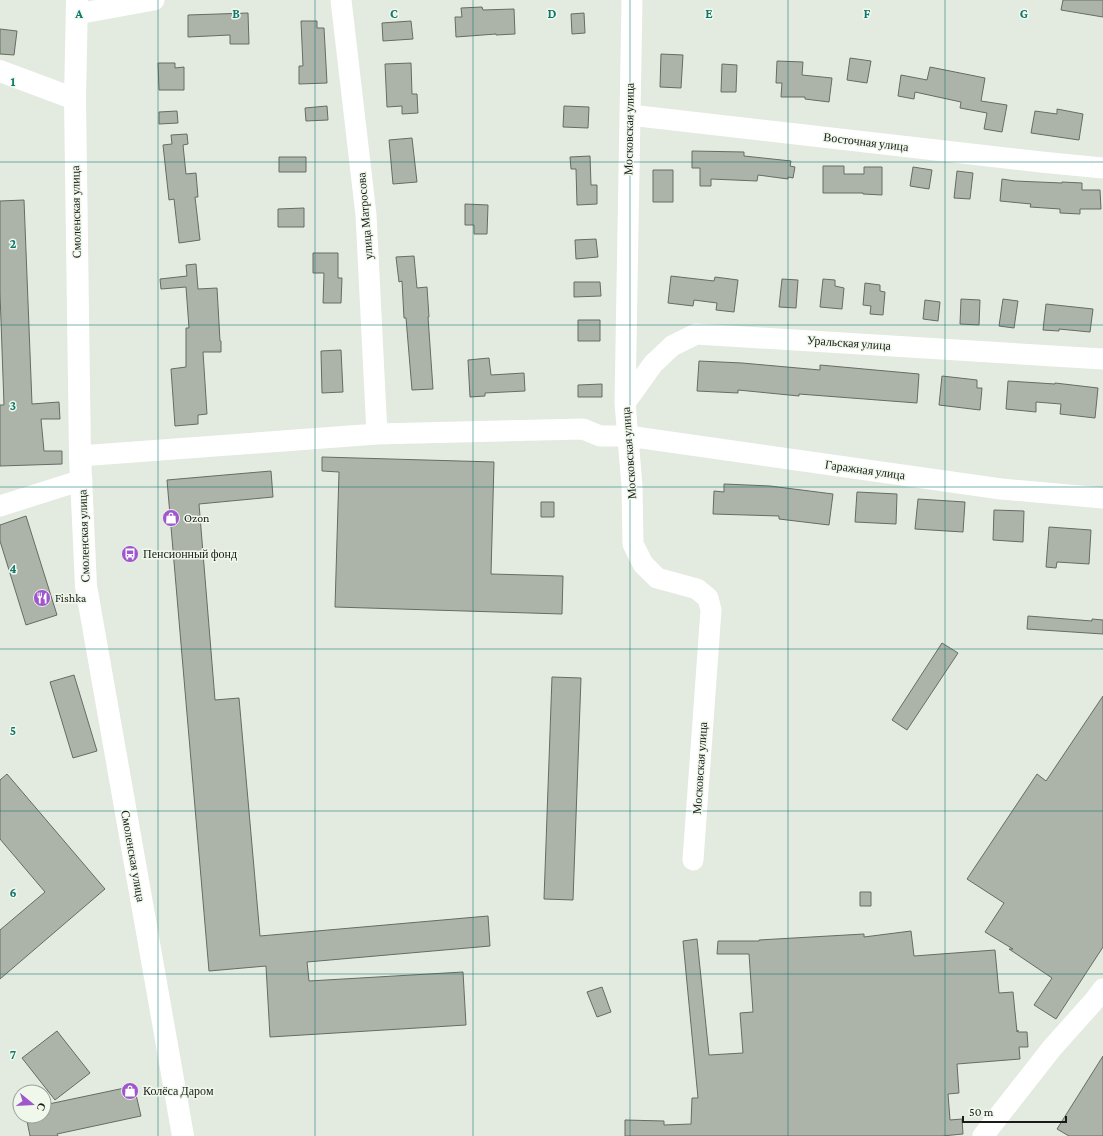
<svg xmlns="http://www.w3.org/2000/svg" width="1103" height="1136" font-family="'Crimson Pro',serif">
<rect width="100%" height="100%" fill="#e3eadf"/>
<path fill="#acb4a9" stroke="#666c63" d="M 1063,0 L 1103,0 L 1103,17 L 1061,10 Z
M 482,7 L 483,10 L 514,9 L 515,34 L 496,35 L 496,34 L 456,37 L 455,17 L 462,17 L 461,8 Z
M 248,13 L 249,44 L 230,44 L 230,35 L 188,37 L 188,15 Z
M 584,13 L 585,33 L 572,34 L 571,14 Z
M 301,21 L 317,21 L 317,28 L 324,28 L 327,83 L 299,84 L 299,66 L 303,66 Z
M 411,21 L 413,39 L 383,41 L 382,23 Z
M 0,29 L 17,31 L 14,55 L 0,54 Z
M 661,54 L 683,55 L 681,88 L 660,87 Z
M 850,58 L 871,61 L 867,83 L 847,80 Z
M 777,61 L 803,62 L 802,75 L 832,78 L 829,102 L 805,99 L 805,97 L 781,97 L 782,83 L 776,83 Z
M 158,63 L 175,63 L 175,68 L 184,67 L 184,90 L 159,90 Z
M 411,63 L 412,94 L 417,94 L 418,113 L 402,114 L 402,106 L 387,107 L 385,64 Z
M 722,64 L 737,65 L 736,92 L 721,92 Z
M 930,67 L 985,78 L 981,101 L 1007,105 L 1002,132 L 984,129 L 987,113 L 960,108 L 961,102 L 915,92 L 914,99 L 898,96 L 901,75 L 927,80 Z
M 327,106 L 328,120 L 306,121 L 305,108 Z
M 564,106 L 589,107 L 588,128 L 563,127 Z
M 1057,109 L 1083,114 L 1079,140 L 1031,133 L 1035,111 L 1057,114 Z
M 177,111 L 178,123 L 159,124 L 159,112 Z
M 187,134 L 188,144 L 183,145 L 186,174 L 196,173 L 198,197 L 195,197 L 200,240 L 179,243 L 174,199 L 169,200 L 163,145 L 172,144 L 171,135 Z
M 412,138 L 417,182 L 393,184 L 389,140 Z
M 692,151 L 744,152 L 744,156 L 791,161 L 790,166 L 795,167 L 793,178 L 788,177 L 788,179 L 758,175 L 757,181 L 711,179 L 711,186 L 700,186 L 700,168 L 692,168 Z
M 590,156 L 591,185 L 597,185 L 597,204 L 577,205 L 576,169 L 571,169 L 570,157 Z
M 279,157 L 306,157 L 306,172 L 279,172 Z
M 823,166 L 844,166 L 844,174 L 864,174 L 864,167 L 882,167 L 882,195 L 863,194 L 863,193 L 823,193 Z
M 913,167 L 932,170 L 929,189 L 910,186 Z
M 653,170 L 673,170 L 673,202 L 653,202 Z
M 957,171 L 973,173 L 970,199 L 954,198 Z
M 1002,179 L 1015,181 L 1062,183 L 1062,182 L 1082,183 L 1082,190 L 1100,190 L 1101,209 L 1080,209 L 1080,214 L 1060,213 L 1060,209 L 1030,207 L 1031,204 L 1000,201 Z
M 24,200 L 32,404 L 59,402 L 60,419 L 41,419 L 44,451 L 62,451 L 62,464 L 0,466 L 0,405 L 4,405 L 0,293 L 0,201 Z
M 465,204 L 488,205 L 487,234 L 474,234 L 474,225 L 465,225 Z
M 304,208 L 304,227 L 278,227 L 278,209 Z
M 596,239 L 598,257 L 576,259 L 575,240 Z
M 313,253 L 338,253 L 338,278 L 342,278 L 341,303 L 323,303 L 324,273 L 313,273 Z
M 414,256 L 417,288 L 427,287 L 429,317 L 428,317 L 433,389 L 412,390 L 406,318 L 404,318 L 402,281 L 399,282 L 396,257 Z
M 196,264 L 198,289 L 217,288 L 220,341 L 221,341 L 221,352 L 203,352 L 207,414 L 198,415 L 198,424 L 175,426 L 171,369 L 186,367 L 186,328 L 189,328 L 186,287 L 161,289 L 160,279 L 187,276 L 186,265 Z
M 671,276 L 714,281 L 715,277 L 738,280 L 734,312 L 716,310 L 717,303 L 694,300 L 693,306 L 668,303 Z
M 782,279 L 798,280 L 796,308 L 779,307 Z
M 823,279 L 835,280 L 835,286 L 844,288 L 842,309 L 820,307 Z
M 574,282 L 600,282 L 601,296 L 574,297 Z
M 865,283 L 880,285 L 880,291 L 885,292 L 883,315 L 870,314 L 871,306 L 863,305 Z
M 961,299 L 980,300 L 979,325 L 960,324 Z
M 1003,299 L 1018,301 L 1014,328 L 999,326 Z
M 925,300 L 940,302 L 938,321 L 923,319 Z
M 1046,304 L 1093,309 L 1090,332 L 1059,329 L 1059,331 L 1043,330 Z
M 578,320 L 600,320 L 600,341 L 578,341 Z
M 341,350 L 343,392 L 322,393 L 321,351 Z
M 489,358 L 491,375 L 524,373 L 525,391 L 485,393 L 485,396 L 470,397 L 468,360 Z
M 699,361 L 742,363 L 820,370 L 820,365 L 919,374 L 917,403 L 799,394 L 799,396 L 738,390 L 738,393 L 697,391 Z
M 942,376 L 977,380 L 977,388 L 982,388 L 980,410 L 939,405 Z
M 1008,381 L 1055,384 L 1055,383 L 1098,388 L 1095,418 L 1060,414 L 1061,404 L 1036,402 L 1036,412 L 1006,409 Z
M 602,384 L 602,397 L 578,397 L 578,385 Z
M 322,457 L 494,462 L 491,574 L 563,576 L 562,614 L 335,607 L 339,472 L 322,471 Z
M 271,471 L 273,497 L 199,504 L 215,700 L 239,698 L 260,936 L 488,916 L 490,946 L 307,962 L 309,981 L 463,972 L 466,1025 L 270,1037 L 266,966 L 209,971 L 167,480 Z
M 724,484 L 770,486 L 833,494 L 829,525 L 779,519 L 779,516 L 713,514 L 714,491 L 724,492 Z
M 857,492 L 897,494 L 896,524 L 855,522 Z
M 918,499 L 965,502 L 963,532 L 915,529 Z
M 541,502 L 554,502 L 554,517 L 541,517 Z
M 994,510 L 1024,511 L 1023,542 L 993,540 Z
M 26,516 L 57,615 L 26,625 L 0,541 L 0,525 Z
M 1049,527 L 1091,530 L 1089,564 L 1057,562 L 1056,568 L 1046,567 Z
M 1028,616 L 1092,621 L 1092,619 L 1103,620 L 1103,634 L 1027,629 Z
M 942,643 L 958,653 L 907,730 L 892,720 Z
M 74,675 L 97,751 L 73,758 L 50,682 Z
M 552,677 L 581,678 L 573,900 L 544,899 Z
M 1103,696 L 1103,947 L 1056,1019 L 1034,1005 L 1052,978 L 1009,949 L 1013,949 L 985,932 L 1004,903 L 967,879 L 1037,774 L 1046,781 Z
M 7,774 L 105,889 L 0,979 L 0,930 L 45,892 L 0,839 L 0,780 Z
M 860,892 L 871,892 L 871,906 L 860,906 Z
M 911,931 L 914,956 L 995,950 L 999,993 L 1013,992 L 1017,1032 L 1018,1030 L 1018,1032 L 1027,1032 L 1028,1047 L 1019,1047 L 1020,1059 L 957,1064 L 959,1093 L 948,1094 L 950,1120 L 962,1119 L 963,1134 L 942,1136 L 625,1136 L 625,1120 L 664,1121 L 664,1125 L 691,1124 L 692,1098 L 698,1098 L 683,941 L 697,939 L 709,1055 L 743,1053 L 740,1013 L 753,1012 L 749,954 L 717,954 L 718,941 L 759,941 L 759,940 L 864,934 L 864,937 Z
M 602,987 L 611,1012 L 597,1017 L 587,992 Z
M 57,1031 L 90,1073 L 55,1100 L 22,1058 Z
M 1103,1056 L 1103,1136 L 1069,1136 L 1057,1129 Z
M 134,1086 L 141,1116 L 57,1134 L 58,1136 L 30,1136 L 26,1116 L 44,1116 L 44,1105 Z"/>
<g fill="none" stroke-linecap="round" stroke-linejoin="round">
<path stroke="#fff" stroke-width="21" d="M 341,0 L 366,215 L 377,434
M 632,0 L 625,403 L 632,486 L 633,544 L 643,564 L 657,578 L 697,589 L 708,598 L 711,610 L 693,860
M 77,14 L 154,0
M 630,115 L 1041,162 L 1103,168
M 625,403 L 653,364 L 672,346 L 696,334 L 1103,359
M 80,456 L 377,434 L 583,429 L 600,436 L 628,436 L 1001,489 L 1103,498
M 0,506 L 82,480
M 983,1136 L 1052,1048 L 1094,1001 L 1103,989"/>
<path stroke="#fff" stroke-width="22" d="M 77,0 L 75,99 L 80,456 L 86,586 L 183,1136
M 0,71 L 75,99"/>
</g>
<path fill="none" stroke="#0f766e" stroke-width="1" stroke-opacity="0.55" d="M 158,0 L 158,1136M 315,0 L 315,1136M 473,0 L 473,1136M 630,0 L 630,1136M 788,0 L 788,1136M 945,0 L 945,1136M 0,162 L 1103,162M 0,325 L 1103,325M 0,487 L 1103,487M 0,649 L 1103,649M 0,811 L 1103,811M 0,974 L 1103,974"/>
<defs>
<g id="shop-disc" transform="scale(0.9)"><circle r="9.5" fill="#9e58cc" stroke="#f0f8ec"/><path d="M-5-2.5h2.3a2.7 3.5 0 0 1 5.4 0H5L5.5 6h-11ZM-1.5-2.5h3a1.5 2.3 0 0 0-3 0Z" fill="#fff"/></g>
<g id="bus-disc" transform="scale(0.9)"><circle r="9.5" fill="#9e58cc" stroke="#f0f8ec"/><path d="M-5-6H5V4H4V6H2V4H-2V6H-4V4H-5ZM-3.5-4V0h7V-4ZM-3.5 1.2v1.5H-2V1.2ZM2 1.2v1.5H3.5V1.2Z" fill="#fff"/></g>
<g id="restaurant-disc" transform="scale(0.9)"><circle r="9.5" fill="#9e58cc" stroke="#f0f8ec"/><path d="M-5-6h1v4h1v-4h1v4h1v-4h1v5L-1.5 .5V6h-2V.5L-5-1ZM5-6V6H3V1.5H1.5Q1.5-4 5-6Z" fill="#fff"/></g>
</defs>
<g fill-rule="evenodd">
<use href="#shop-disc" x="171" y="518"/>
<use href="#bus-disc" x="130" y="554"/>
<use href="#restaurant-disc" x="42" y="598"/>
<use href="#shop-disc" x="130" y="1091"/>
</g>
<g text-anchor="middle" stroke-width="3" stroke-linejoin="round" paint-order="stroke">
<g font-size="12" fill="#181b17" stroke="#f0f8ec">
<text transform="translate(629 129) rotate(-89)" y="4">Московская улица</text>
<text transform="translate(866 142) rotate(7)" y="4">Восточная улица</text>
<text transform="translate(76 212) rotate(-91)" y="4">Смоленская улица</text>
<text transform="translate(365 216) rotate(-95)" y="4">улица Матросова</text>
<text transform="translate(849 343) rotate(4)" y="4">Уральская улица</text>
<text transform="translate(629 453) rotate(-94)" y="4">Московская улица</text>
<text transform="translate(865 470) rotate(8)" y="4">Гаражная улица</text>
<text transform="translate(84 536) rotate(-92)" y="4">Смоленская улица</text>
<text transform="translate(700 768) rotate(-86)" y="4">Московская улица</text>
<text transform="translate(133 856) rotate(80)" y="4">Смоленская улица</text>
</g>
<g font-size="12" fill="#181b17" stroke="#f0f8ec" text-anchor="start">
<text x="184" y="522">Ozon</text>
<text x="143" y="558">Пенсионный фонд</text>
<text x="55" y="602">Fishka</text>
<text x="143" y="1095">Колёса Даром</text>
</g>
</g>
<g font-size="13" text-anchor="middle" font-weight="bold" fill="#0f766e" stroke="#f0f8ec" stroke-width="3" stroke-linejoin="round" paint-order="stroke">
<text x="79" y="18">A</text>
<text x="236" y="18">B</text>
<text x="394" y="18">C</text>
<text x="552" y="18">D</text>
<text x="709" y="18">E</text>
<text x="867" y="18">F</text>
<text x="1024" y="18">G</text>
<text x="13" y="86">1</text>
<text x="13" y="248">2</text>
<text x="13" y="410">3</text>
<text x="13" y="573">4</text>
<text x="13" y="735">5</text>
<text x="13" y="897">6</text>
<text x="13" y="1059">7</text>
</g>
<g transform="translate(32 1104) rotate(108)"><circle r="19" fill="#f0f8ec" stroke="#9aa097"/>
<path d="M0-3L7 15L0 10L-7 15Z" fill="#9e58cc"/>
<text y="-6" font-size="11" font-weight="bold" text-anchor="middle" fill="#181b17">С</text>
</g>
<path d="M963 1116v6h103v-6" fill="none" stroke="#181b17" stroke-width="2"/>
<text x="969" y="1116" font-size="12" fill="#181b17" stroke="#f0f8ec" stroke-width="3" paint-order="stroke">50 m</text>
</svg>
